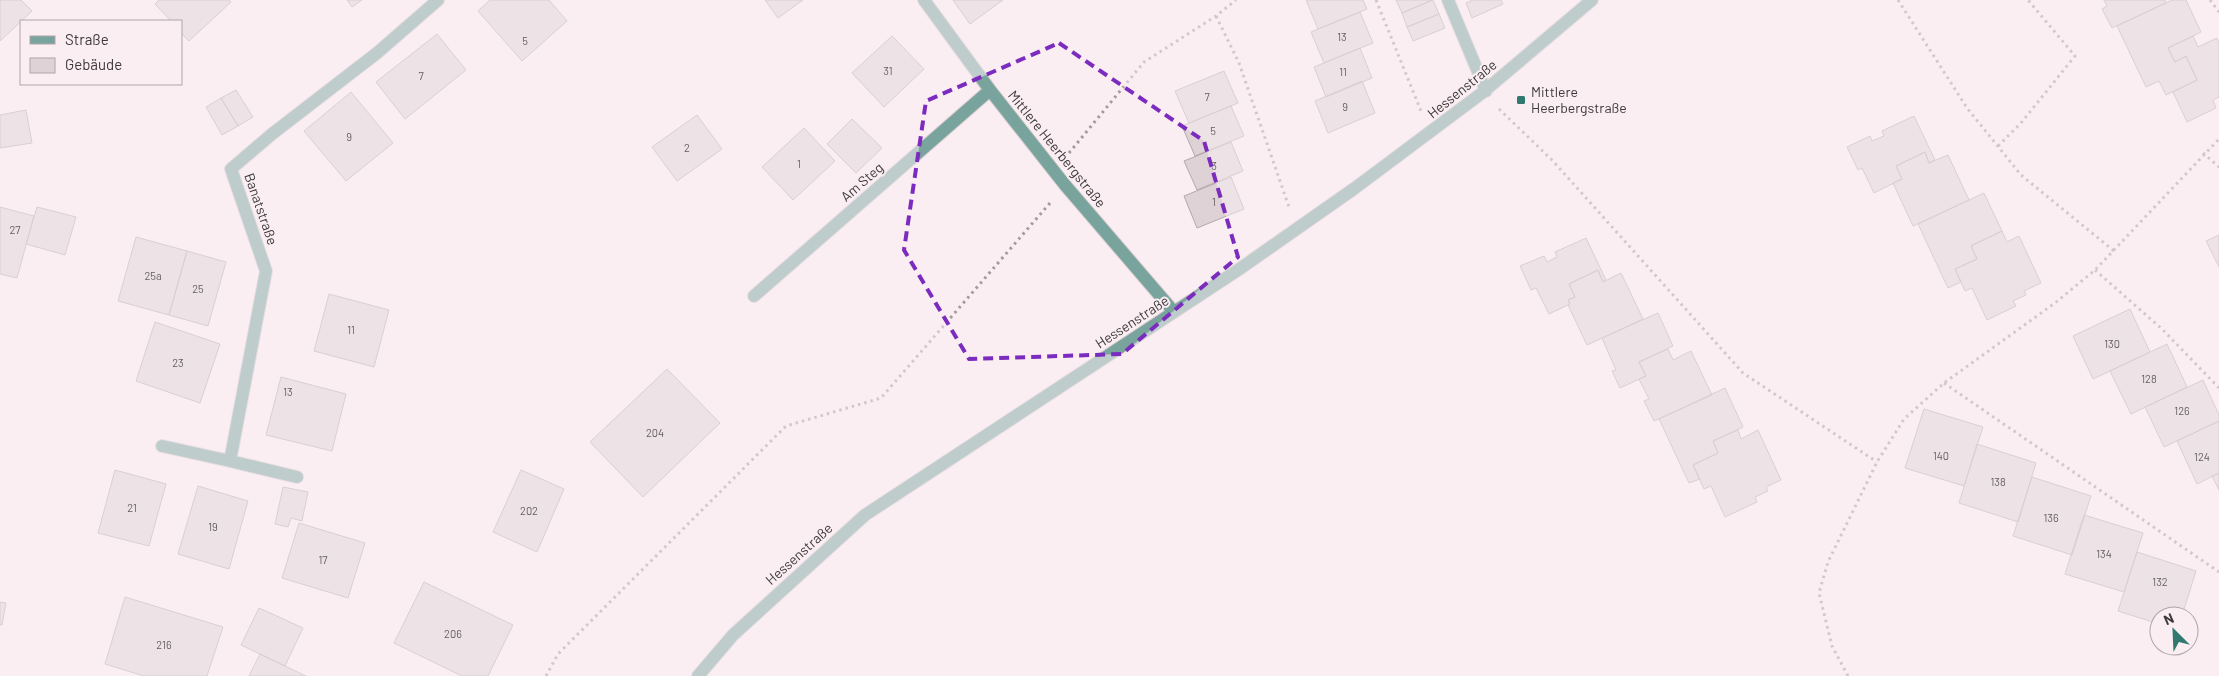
<svg xmlns="http://www.w3.org/2000/svg" width="2219" height="676" font-family="Barlow,sans-serif">
<rect width="100%" height="100%" fill="#faeef2"/>
<path fill="#ded2d6" stroke="#b3a8ac" d="M 0,0 L 21,0 L 32,11 L 0,41 Z
M 159,0 L 229,0 L 231,2 L 189,41 L 181,33 L 181,21 L 171,21 L 155,4 Z
M 347,0 L 362,0 L 352,7 Z
M 490,0 L 549,0 L 567,21 L 522,61 L 478,11 Z
M 765,0 L 803,0 L 778,18 Z
M 953,0 L 1003,0 L 970,24 Z
M 1306,0 L 1363,0 L 1367,9 L 1318,29 Z
M 1396,0 L 1432,0 L 1402,13 Z
M 1433,0 L 1439,14 L 1407,27 L 1402,13 Z
M 1473,0 L 1501,0 L 1503,4 L 1472,18 L 1466,3 Z
M 2104,0 L 2165,0 L 2166,3 L 2112,28 L 2102,9 L 2107,6 Z
M 2172,0 L 2186,0 L 2201,32 L 2168,48 L 2175,62 L 2186,56 L 2197,80 L 2166,95 L 2159,81 L 2146,87 L 2117,26 Z
M 1360,12 L 1373,43 L 1324,63 L 1311,32 Z
M 1439,14 L 1445,28 L 1413,41 L 1407,27 Z
M 437,34 L 466,70 L 405,119 L 376,82 Z
M 892,36 L 924,69 L 884,107 L 852,73 Z
M 2193,36 L 2198,47 L 2217,38 L 2219,43 L 2219,97 L 2213,100 L 2216,108 L 2187,122 L 2173,92 L 2197,80 L 2186,56 L 2175,62 L 2168,48 Z
M 1360,48 L 1372,78 L 1326,97 L 1314,67 Z
M 1224,71 L 1238,103 L 1189,123 L 1175,91 Z
M 1362,81 L 1375,113 L 1328,133 L 1315,101 Z
M 236,90 L 253,117 L 238,126 L 221,98 Z
M 351,92 L 393,143 L 346,181 L 304,131 Z
M 221,98 L 238,126 L 222,135 L 206,107 Z
M 1231,106 L 1244,136 L 1195,156 L 1182,126 Z
M 26,110 L 32,143 L 0,148 L 0,115 Z
M 697,115 L 722,149 L 677,181 L 652,147 Z
M 1914,116 L 1935,160 L 1929,163 L 1925,152 L 1896,166 L 1902,179 L 1874,193 L 1862,168 L 1858,170 L 1847,147 L 1870,136 L 1872,141 L 1884,136 L 1882,131 Z
M 852,119 L 882,148 L 856,173 L 827,144 Z
M 804,128 L 835,161 L 793,200 L 762,167 Z
M 1231,142 L 1243,171 L 1197,190 L 1184,161 Z
M 1925,152 L 1929,163 L 1948,155 L 1969,200 L 1913,226 L 1893,183 L 1902,179 L 1896,166 Z
M 1231,177 L 1244,209 L 1197,228 L 1184,196 Z
M 1984,193 L 2002,231 L 1971,246 L 1977,259 L 1955,269 L 1961,282 L 1948,288 L 1918,224 Z
M 0,207 L 34,216 L 17,278 L 0,274 Z
M 37,207 L 76,217 L 65,255 L 26,244 Z
M 2002,231 L 2007,242 L 2019,236 L 2041,283 L 2024,291 L 2026,295 L 2013,301 L 2016,306 L 1987,320 L 1972,288 L 1965,291 L 1955,269 L 1977,259 L 1971,246 Z
M 2219,235 L 2219,267 L 2206,241 Z
M 136,237 L 187,251 L 169,315 L 118,301 Z
M 1586,238 L 1606,280 L 1603,282 L 1598,270 L 1569,284 L 1575,297 L 1568,300 L 1570,304 L 1549,314 L 1536,288 L 1531,290 L 1520,266 L 1544,256 L 1547,262 L 1557,257 L 1555,252 Z
M 187,251 L 226,262 L 208,326 L 169,315 Z
M 1598,270 L 1603,282 L 1621,273 L 1643,319 L 1587,345 L 1568,305 L 1570,304 L 1568,300 L 1575,297 L 1569,284 Z
M 329,294 L 389,310 L 374,367 L 314,351 Z
M 2130,309 L 2150,352 L 2093,379 L 2073,336 Z
M 1658,313 L 1673,346 L 1639,362 L 1646,376 L 1620,388 L 1612,371 L 1616,370 L 1602,338 Z
M 155,322 L 220,344 L 200,403 L 136,381 Z
M 2167,344 L 2187,387 L 2131,414 L 2110,371 Z
M 1668,349 L 1673,360 L 1691,351 L 1712,395 L 1654,421 L 1644,401 L 1649,399 L 1639,379 L 1646,376 L 1639,362 Z
M 667,369 L 720,423 L 643,497 L 590,442 Z
M 281,377 L 346,394 L 332,451 L 266,435 Z
M 2203,380 L 2219,415 L 2219,421 L 2164,447 L 2145,407 Z
M 1725,388 L 1743,427 L 1713,441 L 1718,453 L 1693,465 L 1700,479 L 1689,483 L 1659,419 Z
M 1924,409 L 1983,427 L 1964,486 L 1905,468 Z
M 2219,421 L 2219,473 L 2197,484 L 2177,441 Z
M 1738,430 L 1741,439 L 1758,430 L 1781,480 L 1766,487 L 1768,491 L 1755,497 L 1757,502 L 1725,517 L 1711,486 L 1704,489 L 1693,465 L 1718,453 L 1713,441 Z
M 1977,444 L 2036,463 L 2018,522 L 1959,503 Z
M 115,470 L 166,484 L 149,546 L 98,533 Z
M 521,470 L 564,489 L 537,552 L 493,532 Z
M 2219,473 L 2219,490 L 2212,476 Z
M 2032,477 L 2091,496 L 2072,555 L 2013,536 Z
M 198,486 L 248,501 L 229,569 L 178,554 Z
M 283,487 L 308,492 L 302,521 L 291,518 L 288,527 L 275,524 Z
M 2084,515 L 2143,533 L 2124,592 L 2065,574 Z
M 299,523 L 365,543 L 348,598 L 282,578 Z
M 2137,552 L 2196,571 L 2182,616 L 2159,616 L 2159,624 L 2118,611 Z
M 424,582 L 513,625 L 488,676 L 462,676 L 394,643 Z
M 125,597 L 223,627 L 207,676 L 144,676 L 105,664 Z
M 0,602 L 6,603 L 2,625 L 0,625 Z
M 259,608 L 303,628 L 285,666 L 241,645 Z
M 260,654 L 285,666 L 306,676 L 249,676 Z"/>
<g fill="none" stroke-linecap="round" stroke-linejoin="round">
<g stroke="#d4cacd" stroke-width="14">
<path id="minor" d="M 924,0 L 990,90 L 1065,185 L 1174,312
M 1448,0 L 1486,91
M 754,296 L 990,90
M 162,446 L 230,461 L 266,271 L 231,169 L 272,134 L 377,53 L 438,0
M 230,461 L 297,477
M 698,676 L 733,635 L 865,515 L 1238,270 L 1355,188 L 1482,93 L 1592,0"/>
</g>
<path stroke="#a39a9d" stroke-width="3" stroke-dasharray="2.5 4" stroke-linecap="butt" d="M 1376,0 L 1421,111
M 1898,0 L 1967,108 L 2021,175 L 2114,251
M 2210,0 L 2219,12
M 1216,16 L 1239,63 L 1289,207
M 1499,109 L 1552,160 L 1743,373 L 1877,462
M 1998,146 L 2021,123 L 2075,56 L 2028,0
M 1069,153 L 1144,62 L 1216,16 L 1236,0
M 2203,153 L 2219,167
M 2095,270 L 2162,329 L 2219,388
M 1944,383 L 2219,572
M 546,676 L 558,654 L 786,426 L 881,398 L 1050,203
M 1848,676 L 1832,646 L 1819,593 L 1828,562 L 1877,462 L 1904,419 L 1944,383 L 2055,303 L 2095,270 L 2219,139"/>
<use href="#minor" stroke="#79a39d" stroke-width="12"/>
</g>
<path d="M0 0H2219V676H0ZM 1059,43 L 1204,141 L 1238,257 L 1122,354 L 969,359 L 904,250 L 926,101 Z" fill="#faeef2" fill-opacity=".55" fill-rule="evenodd"/>
<path fill="none" stroke="#7b2cbf" stroke-width="4" stroke-dasharray="10 6" stroke-linejoin="round" d="M 1059,43 L 1204,141 L 1238,257 L 1122,354 L 969,359 L 904,250 L 926,101 Z"/>
<rect fill="#307870" stroke="#faeef2" stroke-width="2" x="1516" y="95" width="10" height="10" rx="2.5"/>
<g text-anchor="middle" stroke-width="4" stroke-linejoin="round" paint-order="stroke">
<g font-size="11" fill="#655f61">
<text x="1342" y="41">13</text>
<text x="525" y="45">5</text>
<text x="888" y="75">31</text>
<text x="1343" y="76">11</text>
<text x="421" y="80">7</text>
<text x="1207" y="101">7</text>
<text x="1345" y="111">9</text>
<text x="1213" y="135">5</text>
<text x="349" y="141">9</text>
<text x="687" y="152">2</text>
<text x="799" y="168">1</text>
<text x="1214" y="170">3</text>
<text x="1214" y="206">1</text>
<text x="15" y="234">27</text>
<text x="153" y="280">25a</text>
<text x="198" y="293">25</text>
<text x="351" y="334">11</text>
<text x="2112" y="348">130</text>
<text x="178" y="367">23</text>
<text x="2149" y="383">128</text>
<text x="288" y="396">13</text>
<text x="2182" y="415">126</text>
<text x="655" y="437">204</text>
<text x="1941" y="460">140</text>
<text x="2202" y="461">124</text>
<text x="1998" y="486">138</text>
<text x="132" y="512">21</text>
<text x="529" y="515">202</text>
<text x="2051" y="522">136</text>
<text x="213" y="531">19</text>
<text x="2104" y="558">134</text>
<text x="323" y="564">17</text>
<text x="2160" y="586">132</text>
<text x="453" y="638">206</text>
<text x="164" y="649">216</text>
</g>
<g font-size="14" fill="#3d393a" stroke="#faeef2">
<text transform="translate(1462 89) rotate(-39)" y="5">Hessenstraße</text>
<text transform="translate(1057 149) rotate(51)" y="5">Mittlere Heerbergstraße</text>
<text transform="translate(862 182) rotate(-41)" y="5">Am Steg</text>
<text transform="translate(261 209) rotate(71)" y="5">Banatstraße</text>
<text transform="translate(1132 322) rotate(-33)" y="5">Hessenstraße</text>
<text transform="translate(799 554) rotate(-42)" y="5">Hessenstraße</text>
</g>
<g font-size="14" fill="#3d393a" stroke="#faeef2" text-anchor="start">
<text x="1531" y="97">Mittlere<tspan x="1531" dy="16">Heerbergstraße</tspan></text>
</g>
</g>
<rect x="20" y="20" width="162" height="65" fill="#faeef2" stroke="#aea6a8"/>
<rect x="30" y="36" width="25" height="8" fill="#79a39d" stroke="#aea6a8"/>
<text x="65" y="45" font-size="15" fill="#3d393a">Straße</text>
<rect x="30" y="58" width="25" height="15" fill="#ded2d6" stroke="#aea6a8"/>
<text x="65" y="70" font-size="15" fill="#3d393a">Gebäude</text>
<g transform="translate(2174 631) rotate(336)"><circle r="24" fill="#faeef2" stroke="#aea6a8"/>
<path d="M0-4L9 19L0 12L-9 19Z" fill="#307870"/>
<text y="-8" font-size="14" font-weight="bold" text-anchor="middle" fill="#3d393a">N</text>
</g>
</svg>
